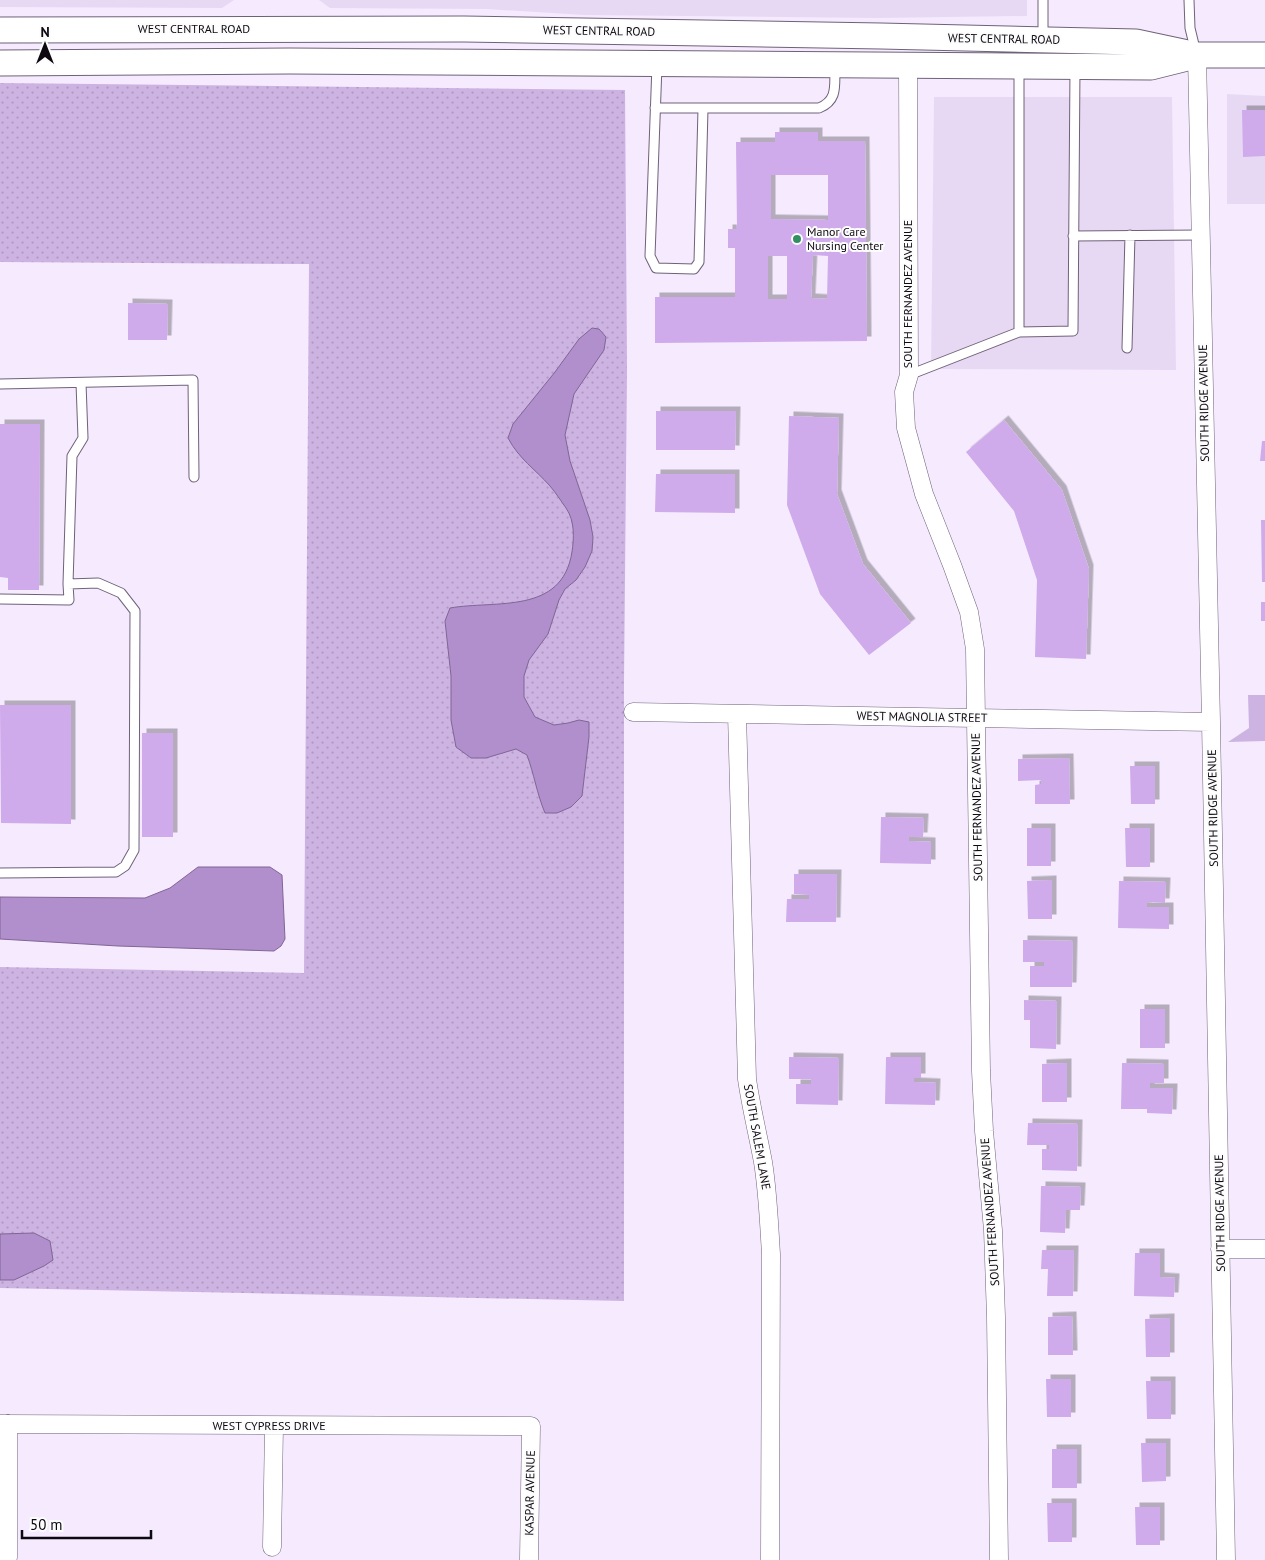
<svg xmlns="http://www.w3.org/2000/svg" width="1265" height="1560" font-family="'PT Sans',sans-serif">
<defs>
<pattern id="grass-dots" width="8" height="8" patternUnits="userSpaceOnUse" patternTransform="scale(1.25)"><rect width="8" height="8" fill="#cdb3e2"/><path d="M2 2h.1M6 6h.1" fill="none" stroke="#af99c1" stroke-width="1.8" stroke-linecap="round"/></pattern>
<filter id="shadow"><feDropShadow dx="4.5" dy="-4.5" stdDeviation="0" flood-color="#0004"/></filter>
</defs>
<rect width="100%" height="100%" fill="#f5eafe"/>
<path fill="#e7d9f3" d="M 0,0 L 234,0 L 222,8 L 0,7 Z
M 319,0 L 1027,0 L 1027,16 L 877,18 L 584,15 L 486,9 L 330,8 Z
M 1227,94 L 1265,96 L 1265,204 L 1227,204 Z
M 934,97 L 1172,97 L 1176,370 L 931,369 Z"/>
<path fill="url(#grass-dots)" d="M 0,83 L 625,90 L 627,369 L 624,682 L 624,1301 L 0,1288 L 0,967 L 304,973 L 309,264 L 0,262 Z"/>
<path fill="#cdb3e2" d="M 1248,695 L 1265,695 L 1265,741 L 1228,742 L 1249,728 Z"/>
<path fill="#b18ecc" stroke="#806694" d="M 592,328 L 599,329 L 606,337 L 604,350 L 574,394 L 565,435 L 570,461 L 590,520 L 593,537 L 592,551 L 585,567 L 576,580 L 565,589 L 559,600 L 548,634 L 529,660 L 524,676 L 524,697 L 535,717 L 554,725 L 568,723 L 579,720 L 589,722 L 589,737 L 582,796 L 571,807 L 557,813 L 545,813 C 537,794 534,774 527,755 L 516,749 L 486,758 L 471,758 L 456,747 L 451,720 L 451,676 L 445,621 L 450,608 C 496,600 562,615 572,552 C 574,538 575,521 566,508 C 561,501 556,493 550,486 C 535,469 519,459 508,438 L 513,424 L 555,372 L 579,339 Z
M 198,867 L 270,867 L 282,875 L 285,939 L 281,946 L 274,951 L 118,946 L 0,939 L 0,897 L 145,898 L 170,888 Z
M 34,1233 L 50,1241 L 53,1260 L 44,1266 L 14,1280 L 0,1280 L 0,1234 Z"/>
<path fill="#cfabeb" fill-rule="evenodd" filter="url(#shadow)" d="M 1242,110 L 1265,110 L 1265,156 L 1243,157 Z
M 775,132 L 818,132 L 818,141 L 865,141 L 867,341 L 655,343 L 655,297 L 735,297 L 735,248 L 728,248 L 728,229 L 737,229 L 736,142 L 775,142 ZM 771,175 L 828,175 L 828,220 L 771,219 ZM 813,255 L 828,256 L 827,299 L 811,298 ZM 768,256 L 787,256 L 787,299 L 768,299 Z
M 128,303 L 168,304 L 167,340 L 128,340 Z
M 656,411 L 736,411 L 735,450 L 656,450 Z
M 789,416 L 839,418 L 837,494 L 863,564 L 911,623 L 869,655 L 820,594 L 787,505 Z
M 1004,420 L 1062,490 L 1089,569 L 1086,659 L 1035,657 L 1037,580 L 1014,511 L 966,452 Z
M 0,424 L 40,424 L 39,590 L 8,590 L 8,578 L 0,577 Z
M 1262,441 L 1265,441 L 1265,461 L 1260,461 Z
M 656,474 L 735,474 L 735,513 L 655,512 Z
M 1261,520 L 1265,520 L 1265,582 L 1262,582 Z
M 1261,602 L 1265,602 L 1265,621 L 1261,621 Z
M 0,705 L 71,705 L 71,824 L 1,823 Z
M 142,733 L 173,733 L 173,837 L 142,837 Z
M 1069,758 L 1070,804 L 1035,804 L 1035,785 L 1041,784 L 1041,780 L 1018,781 L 1018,759 Z
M 1130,766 L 1155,766 L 1155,804 L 1131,804 Z
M 881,817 L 924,818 L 923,837 L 909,837 L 909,841 L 931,842 L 931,864 L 880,863 Z
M 1027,828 L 1051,828 L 1051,866 L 1027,866 Z
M 1125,828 L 1150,828 L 1150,867 L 1126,867 Z
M 794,874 L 837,874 L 836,922 L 786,922 L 787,899 L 809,899 L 809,895 L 794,894 Z
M 1052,880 L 1052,919 L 1028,919 L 1027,881 Z
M 1119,881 L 1166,882 L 1165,903 L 1147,902 L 1147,907 L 1169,907 L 1169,929 L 1118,928 Z
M 1023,940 L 1073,941 L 1072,987 L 1030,987 L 1030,966 L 1044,966 L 1044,962 L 1023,962 Z
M 1024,1000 L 1057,1001 L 1056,1049 L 1030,1048 L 1030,1020 L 1024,1020 Z
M 1140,1009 L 1165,1009 L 1165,1048 L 1140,1048 Z
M 789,1057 L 839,1058 L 838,1105 L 796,1104 L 796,1084 L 811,1084 L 811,1079 L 789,1079 Z
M 886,1057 L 921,1057 L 921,1078 L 914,1078 L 914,1082 L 936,1083 L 935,1105 L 885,1104 Z
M 1067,1063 L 1067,1102 L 1042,1102 L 1042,1064 Z
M 1122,1063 L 1164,1064 L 1164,1083 L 1150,1083 L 1150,1088 L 1173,1088 L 1172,1114 L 1147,1113 L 1147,1109 L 1121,1109 Z
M 1028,1123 L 1078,1124 L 1077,1171 L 1042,1170 L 1042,1149 L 1049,1149 L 1049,1145 L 1027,1145 Z
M 1041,1186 L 1081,1187 L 1080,1210 L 1066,1210 L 1065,1233 L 1040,1232 Z
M 1042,1250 L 1074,1250 L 1073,1296 L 1047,1296 L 1048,1269 L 1041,1269 Z
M 1135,1253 L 1160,1253 L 1160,1277 L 1175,1278 L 1174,1297 L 1134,1296 Z
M 1072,1316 L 1073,1355 L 1048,1355 L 1048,1317 Z
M 1170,1318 L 1170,1357 L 1146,1357 L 1145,1319 Z
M 1046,1379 L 1071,1379 L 1071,1417 L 1047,1417 Z
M 1146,1381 L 1171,1381 L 1171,1419 L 1147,1419 Z
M 1141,1443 L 1166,1443 L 1166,1481 L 1142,1482 Z
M 1052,1449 L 1077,1449 L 1077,1488 L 1052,1488 Z
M 1047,1503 L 1072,1503 L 1072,1542 L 1048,1542 Z
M 1135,1507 L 1160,1507 L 1160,1545 L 1136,1545 Z"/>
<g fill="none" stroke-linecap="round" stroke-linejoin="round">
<g stroke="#6e6278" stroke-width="11">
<path id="service" d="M 1189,0 L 1190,28 L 1196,53
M 1043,37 L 1043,0
M 657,65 L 650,256 L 656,268 L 694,269 L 699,262 L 703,109
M 655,108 L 819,108 C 839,100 834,84 835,65
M 1073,236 L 1201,235
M 1019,332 L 1073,331 L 1075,68
M 1127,348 L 1130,235
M 909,375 L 1019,332 L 1019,68
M 0,384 L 193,380 L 194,477
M 0,599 L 69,600 L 68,584 L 72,456 L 83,438 L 81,383
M 0,873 L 116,872 L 125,866 L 134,850 L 135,611 L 121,593 L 98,583 L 68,584"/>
</g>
<g stroke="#6e6278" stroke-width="19">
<path id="minor" d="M 1197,55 L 1211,722 L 1226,1560
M 908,65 L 909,375 L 904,392 L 906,428 L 924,494 L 952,565 L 969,612 L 975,649 L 981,1071 L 984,1131 L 993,1230 L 996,1317 L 999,1560
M 633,712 L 1211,722
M 737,714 L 747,1079 C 751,1107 758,1135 763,1162 C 768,1193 769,1224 771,1254 L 770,1560
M 1220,1249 L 1265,1249
M 0,1424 L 531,1426 L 529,1560
M 8,1424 L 8,1557
M 272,1547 L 274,1426"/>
</g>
<g stroke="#6e6278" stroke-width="27">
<path id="secondary" d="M 0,30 L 464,29 L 881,36 L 1136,42 L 1197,55 L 1265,55
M 0,63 L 290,61 L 1151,67 L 1191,57"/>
</g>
<use href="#service" stroke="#fff" stroke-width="9"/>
<use href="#minor" stroke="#fff" stroke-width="18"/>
<use href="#secondary" stroke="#fff" stroke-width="25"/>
</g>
<circle fill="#348e64" stroke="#fcfcfc" stroke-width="2" cx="797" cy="239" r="5"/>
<g text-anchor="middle" stroke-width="4" stroke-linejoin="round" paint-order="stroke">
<g font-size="12" fill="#0e0911" stroke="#fcfcfc">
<text x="194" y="33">WEST CENTRAL ROAD</text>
<text transform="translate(599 31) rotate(1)" y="4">WEST CENTRAL ROAD</text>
<text transform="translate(1004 39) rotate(1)" y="4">WEST CENTRAL ROAD</text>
<text transform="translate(908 294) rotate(-90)" y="4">SOUTH FERNANDEZ AVENUE</text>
<text transform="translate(1204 403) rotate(-91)" y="4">SOUTH RIDGE AVENUE</text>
<text transform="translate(922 717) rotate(1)" y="4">WEST MAGNOLIA STREET</text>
<text transform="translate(977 807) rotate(-91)" y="4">SOUTH FERNANDEZ AVENUE</text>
<text transform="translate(1213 808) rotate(-91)" y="4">SOUTH RIDGE AVENUE</text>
<text transform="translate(757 1137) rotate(80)" y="4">SOUTH SALEM LANE</text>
<text transform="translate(990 1212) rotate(-94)" y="4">SOUTH FERNANDEZ AVENUE</text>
<text transform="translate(1220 1213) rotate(-91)" y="4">SOUTH RIDGE AVENUE</text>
<text x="269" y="1430">WEST CYPRESS DRIVE</text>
<text transform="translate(530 1493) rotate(-89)" y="4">KASPAR AVENUE</text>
</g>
<g font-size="12" fill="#0e0911" stroke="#fcfcfc" text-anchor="start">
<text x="807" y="236">Manor Care<tspan x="807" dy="14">Nursing Center</tspan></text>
</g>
</g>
<g transform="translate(45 45)" stroke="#fcfcfc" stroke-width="4" paint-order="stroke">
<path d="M0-4L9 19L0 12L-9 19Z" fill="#0e0911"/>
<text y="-8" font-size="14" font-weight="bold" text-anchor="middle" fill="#0e0911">N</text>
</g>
<path d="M22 1530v8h129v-8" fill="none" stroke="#0e0911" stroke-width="2.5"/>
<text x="30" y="1530" font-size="15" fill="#0e0911" stroke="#fcfcfc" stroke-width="4" paint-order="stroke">50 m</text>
</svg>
